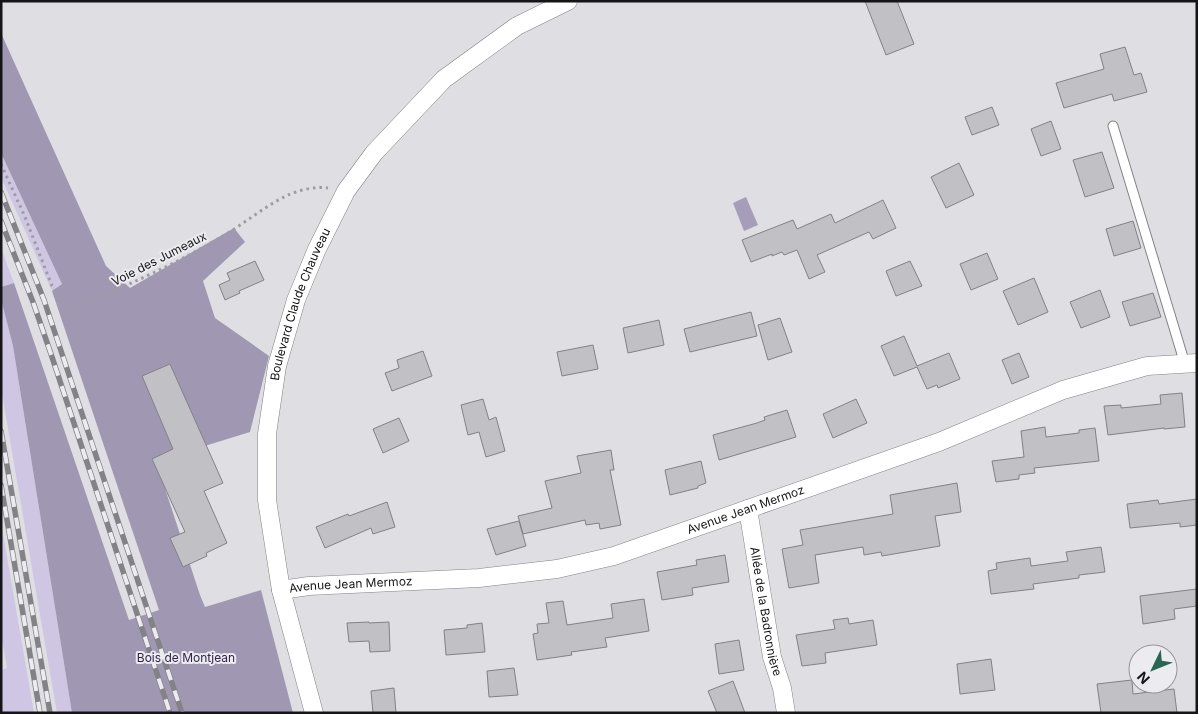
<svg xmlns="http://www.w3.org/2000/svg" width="1198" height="714" font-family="Inter,sans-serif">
<rect width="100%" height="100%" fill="#dfdee3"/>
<path fill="#cec6e2" d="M 1,153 L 62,284 L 52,291 L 1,177 Z
M 1,248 L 14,283 L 1,287 Z
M 1,299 L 13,346 L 72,713 L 57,713 L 1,388 Z
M 1,522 L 34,713 L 1,713 L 1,670 L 7,668 L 1,633 Z"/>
<path fill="#a098b3" d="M 1,33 L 106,266 L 130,288 L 234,228 L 245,242 L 203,281 L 215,318 L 269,356 L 250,432 L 156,461 L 200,595 L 205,607 L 261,590 L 293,713 L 72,713 L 13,346 L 1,299 L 1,287 L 14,283 L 129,620 L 159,610 L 52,291 L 62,284 L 1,153 Z"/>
<path fill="#a59db9" d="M 746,197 L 758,225 L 744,231 L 733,203 Z"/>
<path fill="#c1c0c4" stroke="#828185" d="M 865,1 L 897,1 L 914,44 L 886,55 Z
M 1125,47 L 1134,75 L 1141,73 L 1147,92 L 1114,101 L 1112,94 L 1064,108 L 1056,83 L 1104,69 L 1100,54 Z
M 992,107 L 999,125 L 972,135 L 965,117 Z
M 1051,121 L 1061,149 L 1041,156 L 1031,129 Z
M 1102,152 L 1114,188 L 1085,197 L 1073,160 Z
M 959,163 L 974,195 L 946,208 L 931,177 Z
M 883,200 L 896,228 L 873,239 L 869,232 L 817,255 L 825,272 L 809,279 L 797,250 L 784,255 L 782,252 L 772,256 L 772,254 L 751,262 L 742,240 L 793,220 L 797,229 L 831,214 L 835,223 Z
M 1133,221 L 1141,248 L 1114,256 L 1106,229 Z
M 987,253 L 998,279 L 971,290 L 960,264 Z
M 255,261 L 264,280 L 239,291 L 240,293 L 225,300 L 219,285 L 230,280 L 227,273 Z
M 910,261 L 922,286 L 896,296 L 886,271 Z
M 1034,278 L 1048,312 L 1018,325 L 1003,291 Z
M 1100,290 L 1110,317 L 1081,328 L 1070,302 Z
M 1153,293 L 1161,317 L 1130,326 L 1122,302 Z
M 751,312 L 757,336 L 690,352 L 684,329 Z
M 780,318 L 792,352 L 768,360 L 758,325 Z
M 659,320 L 664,345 L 628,353 L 623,328 Z
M 904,336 L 917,366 L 949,353 L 960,379 L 938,388 L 937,385 L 927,389 L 917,367 L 894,376 L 881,346 Z
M 593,345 L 598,369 L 562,376 L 557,352 Z
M 423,351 L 432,376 L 392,391 L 385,373 L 399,368 L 397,360 Z
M 1019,353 L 1029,377 L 1012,384 L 1002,360 Z
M 170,364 L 223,483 L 204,491 L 227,543 L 206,553 L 207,556 L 183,567 L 170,538 L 185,532 L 152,459 L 173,449 L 142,376 Z
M 1182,393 L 1185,427 L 1164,429 L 1164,428 L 1108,435 L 1104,406 L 1121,405 L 1121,408 L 1161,404 L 1160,395 Z
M 483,399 L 489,420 L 496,417 L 505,451 L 486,457 L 479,432 L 468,435 L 461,405 Z
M 856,399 L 867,423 L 833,438 L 823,414 Z
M 787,410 L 796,437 L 719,460 L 713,435 L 757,423 L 765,420 L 764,417 Z
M 399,418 L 409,441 L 383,453 L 373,429 Z
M 1045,427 L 1046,437 L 1079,433 L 1079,430 L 1095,428 L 1099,461 L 1034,468 L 1035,473 L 1019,475 L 1019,479 L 996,482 L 992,461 L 1024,457 L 1021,431 Z
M 611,450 L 614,470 L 610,470 L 621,525 L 600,529 L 599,523 L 586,525 L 585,520 L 523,534 L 518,516 L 552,508 L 545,481 L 581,473 L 577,456 Z
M 701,461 L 706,483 L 698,486 L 698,488 L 670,495 L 665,470 Z
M 957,483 L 961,512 L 935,516 L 940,546 L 882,556 L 881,552 L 864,555 L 863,547 L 815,555 L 819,583 L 789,588 L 782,549 L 803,545 L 800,530 L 893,514 L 890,495 Z
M 1197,499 L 1197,525 L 1180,527 L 1180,523 L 1130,528 L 1127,504 L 1158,500 L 1159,504 Z
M 387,502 L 395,527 L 373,534 L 371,528 L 325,548 L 316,527 L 348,514 L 349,516 Z
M 519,521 L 526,546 L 496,555 L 487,529 Z
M 1101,547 L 1105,572 L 1079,575 L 1079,578 L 1033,584 L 1034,589 L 991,594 L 988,571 L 997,569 L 996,563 L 1030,558 L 1031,566 L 1068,561 L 1066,552 Z
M 725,555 L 729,582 L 692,588 L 693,595 L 662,600 L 657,572 L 697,565 L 696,560 Z
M 1197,589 L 1197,606 L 1174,609 L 1175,619 L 1143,624 L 1140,596 Z
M 644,599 L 649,631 L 605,638 L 607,647 L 571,652 L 572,655 L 537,660 L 533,634 L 538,633 L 537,624 L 549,623 L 546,603 L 563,601 L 567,625 L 613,618 L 611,604 Z
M 848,618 L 849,624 L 873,620 L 877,645 L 825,653 L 826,663 L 802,666 L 796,635 L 835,629 L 833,620 Z
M 369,622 L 369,623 L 389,622 L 390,651 L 370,652 L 369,641 L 349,642 L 347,623 Z
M 482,623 L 485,652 L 446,655 L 444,630 L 467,628 L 467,625 Z
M 739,640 L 744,670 L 719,674 L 715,644 Z
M 991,659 L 995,690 L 960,694 L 957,664 Z
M 514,668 L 518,695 L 489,697 L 487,671 Z
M 1132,680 L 1133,694 L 1174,689 L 1177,713 L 1101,713 L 1097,684 Z
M 733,681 L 745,713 L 717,713 L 708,691 Z
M 394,688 L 396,713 L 373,713 L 371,691 Z"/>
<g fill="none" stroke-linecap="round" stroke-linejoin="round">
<g stroke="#838286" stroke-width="11">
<path id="service" d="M 1113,126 L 1185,364"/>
</g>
<g stroke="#838286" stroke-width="19">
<g id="minor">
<path id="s1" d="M 748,509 L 772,657 L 782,688 L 786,713"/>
<path id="s2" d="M 281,590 L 309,586 L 479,578 L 557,569 L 614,556 L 939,442 L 1063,390 L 1147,366 L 1197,363"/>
<path id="s3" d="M 314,713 L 281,590 L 267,500 L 267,434 L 277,366 L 296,300 L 317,249 L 346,191 L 374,153 L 444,79 L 517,26 L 568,1"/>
</g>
</g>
<path stroke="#9d9ca0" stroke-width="3" stroke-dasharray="2.5 4" stroke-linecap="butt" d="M 1,164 L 25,217 L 52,286 L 69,310 C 122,288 174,265 223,236 C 245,223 265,206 288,195 C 299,190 316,186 328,188"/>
<use href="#service" stroke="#fff" stroke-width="9"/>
<use href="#minor" stroke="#fff" stroke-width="18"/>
<g stroke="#838286" stroke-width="5.5">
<path id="rail" d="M 1,192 L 44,300 L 182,713
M 1,221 L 33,302 L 51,354 L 170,713
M 1,431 L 50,713
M 1,485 L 40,713"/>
</g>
<use href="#rail" stroke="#ecebf0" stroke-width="4" stroke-dasharray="11" stroke-linecap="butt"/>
</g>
<g text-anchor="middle" stroke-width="4" stroke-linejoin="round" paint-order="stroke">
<g font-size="12" fill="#151517" stroke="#ecebf0">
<text transform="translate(159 259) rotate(-27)" y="4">Voie des Jumeaux</text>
<text dy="4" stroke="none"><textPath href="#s3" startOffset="419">Boulevard Claude Chauveau</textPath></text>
<text dy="4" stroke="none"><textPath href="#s2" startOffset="475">Avenue Jean Mermoz</textPath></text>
<text dy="4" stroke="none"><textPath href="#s2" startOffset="70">Avenue Jean Mermoz</textPath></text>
<text dy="4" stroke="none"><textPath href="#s1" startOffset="104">Allée de la Badronnière</textPath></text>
</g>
<g font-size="12" fill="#32234a" stroke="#ecebf0">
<text x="186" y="662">Bois de Montjean</text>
</g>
</g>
<rect width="1198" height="714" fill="none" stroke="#151517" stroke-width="5"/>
<g transform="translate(1153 669) rotate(227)"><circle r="24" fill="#ecebf0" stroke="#969599"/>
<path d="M0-4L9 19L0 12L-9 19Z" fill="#286653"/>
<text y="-8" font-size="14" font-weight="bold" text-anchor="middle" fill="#151517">N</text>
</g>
</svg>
